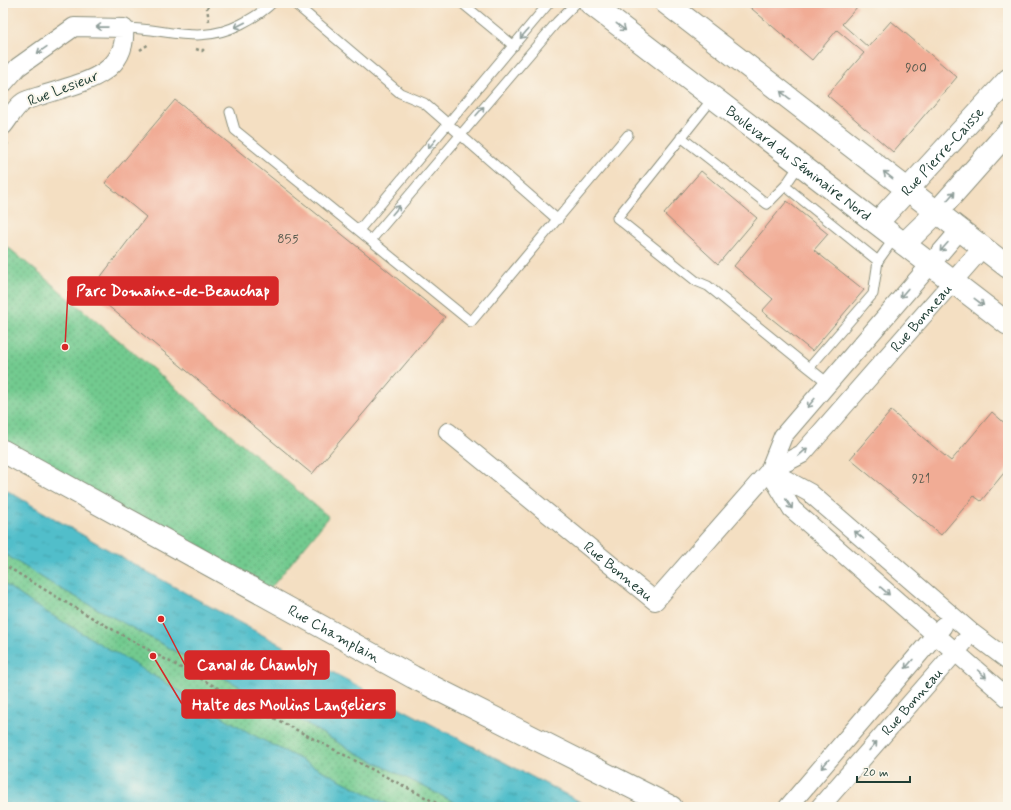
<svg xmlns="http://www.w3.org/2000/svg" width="1011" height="810" font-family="Mynerve,sans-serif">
<defs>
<pattern id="park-dots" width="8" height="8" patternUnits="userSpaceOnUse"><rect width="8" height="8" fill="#72ca8f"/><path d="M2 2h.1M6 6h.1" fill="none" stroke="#5da576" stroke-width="1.8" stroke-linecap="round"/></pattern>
<pattern id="water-ripples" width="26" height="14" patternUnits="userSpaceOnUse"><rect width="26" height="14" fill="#51beca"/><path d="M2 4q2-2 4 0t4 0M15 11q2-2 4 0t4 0" fill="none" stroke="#439ca5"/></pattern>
</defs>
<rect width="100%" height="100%" fill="#fbf7ec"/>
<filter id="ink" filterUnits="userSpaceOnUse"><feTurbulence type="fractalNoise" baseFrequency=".025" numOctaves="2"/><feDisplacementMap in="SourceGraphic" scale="8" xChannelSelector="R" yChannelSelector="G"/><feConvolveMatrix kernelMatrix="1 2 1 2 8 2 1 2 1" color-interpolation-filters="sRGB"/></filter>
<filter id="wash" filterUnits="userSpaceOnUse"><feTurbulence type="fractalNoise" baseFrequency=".012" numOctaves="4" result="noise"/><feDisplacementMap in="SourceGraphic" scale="16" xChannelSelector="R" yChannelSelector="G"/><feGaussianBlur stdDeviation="0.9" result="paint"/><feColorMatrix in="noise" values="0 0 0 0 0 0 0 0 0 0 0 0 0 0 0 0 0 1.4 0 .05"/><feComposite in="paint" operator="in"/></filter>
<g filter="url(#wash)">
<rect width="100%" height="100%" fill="#f4dfc2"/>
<path fill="url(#park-dots)" stroke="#488462" d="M 3,243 L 329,517 L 264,596 L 3,451 Z
M 3,553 L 54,585 L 281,709 L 349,749 L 464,807 L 393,807 L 253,735 L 33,604 L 3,583 Z"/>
<path fill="url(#water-ripples)" stroke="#387e7f" d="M 3,488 C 194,603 393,704 590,807 L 464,807 L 349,749 L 281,709 L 54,585 L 3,553 Z
M 3,583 L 33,604 L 253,735 L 393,807 L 3,807 Z"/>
<g id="blocks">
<path fill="#f1ac95" d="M 745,3 L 854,3 L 858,6 L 842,24 L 868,47 L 891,21 L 957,77 L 893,152 L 827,95 L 864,53 L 837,30 L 812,60 Z
M 175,100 L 445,317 L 312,474 L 90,291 L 146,217 L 105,183 Z
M 701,171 L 757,218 L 718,264 L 664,214 Z
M 787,201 L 828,234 L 814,250 L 864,290 L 812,351 L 762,311 L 773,299 L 734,266 Z
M 891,411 L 951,461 L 992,412 L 1008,426 L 1008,468 L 981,501 L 974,496 L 941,535 L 850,459 Z"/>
</g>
</g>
<g filter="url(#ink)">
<use href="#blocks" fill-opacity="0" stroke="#8a8e7b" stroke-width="1"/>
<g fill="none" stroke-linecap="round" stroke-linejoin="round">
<g stroke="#8a8e7b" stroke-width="11">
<path id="lane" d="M 294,3 L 400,93 L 424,103 L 558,220
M 462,3 L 514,46
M 124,28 C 168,28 198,46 241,24 C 253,18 263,12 272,3
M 713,98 L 617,218 L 696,281 L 708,286 L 809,368 L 873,294 L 878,261 L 895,237
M 230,112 L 235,130 L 471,322 L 628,135
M 681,137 L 767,204 L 785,186 L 800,164
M 785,186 L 878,261
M 359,230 L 549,3
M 371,240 L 557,22 L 576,3
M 809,368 L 828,383"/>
</g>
<g stroke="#8a8e7b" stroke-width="20">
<g id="street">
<path d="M 3,84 L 18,67 L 74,27 L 124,28 C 128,76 79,83 43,95 C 37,97 28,99 23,102 C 15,107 9,119 3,126"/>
<path id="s1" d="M 448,432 L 655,601 L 769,471 L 783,436 L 960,230"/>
<path d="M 769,471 L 792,509 L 1008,698"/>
<path id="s2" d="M 769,471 L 802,454 L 983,247"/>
<path d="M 770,471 L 810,493 L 972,633 L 1008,660"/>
<path d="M 788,807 L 943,626"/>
<path id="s3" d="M 820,807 L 964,642"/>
</g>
</g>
<g stroke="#8a8e7b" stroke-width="24">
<g id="secondary">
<path id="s4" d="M 590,3 L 1008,324"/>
<path d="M 666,3 L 1008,267"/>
<path id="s5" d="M 877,223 L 1008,80"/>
<path d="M 904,244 L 937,212 L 1008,132"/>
<path id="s6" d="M 3,451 L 413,677 L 671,807"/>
</g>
</g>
<path stroke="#8a8e7b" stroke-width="2.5" stroke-dasharray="3 3" stroke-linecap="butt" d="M 209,21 L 207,8 L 211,3
M 196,49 L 202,51 L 205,48
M 140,50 L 149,44
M 3,149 L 8,143
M 3,564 C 145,653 295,729 444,807"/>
<use href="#lane" stroke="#fff" stroke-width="9"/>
<use href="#street" stroke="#fff" stroke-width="18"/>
<use href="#secondary" stroke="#fff" stroke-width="22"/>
</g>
<defs><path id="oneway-shaft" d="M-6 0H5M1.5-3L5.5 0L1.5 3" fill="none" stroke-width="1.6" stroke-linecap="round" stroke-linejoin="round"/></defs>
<g stroke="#8f9e9a">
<use href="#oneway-shaft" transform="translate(240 25) rotate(153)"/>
<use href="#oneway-shaft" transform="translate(102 27) rotate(-179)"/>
<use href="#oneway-shaft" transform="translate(621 27) rotate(38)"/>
<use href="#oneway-shaft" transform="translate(524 34) rotate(130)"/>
<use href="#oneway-shaft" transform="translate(42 50) rotate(145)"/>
<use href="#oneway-shaft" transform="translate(785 95) rotate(-142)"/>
<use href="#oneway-shaft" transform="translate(480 111) rotate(-49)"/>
<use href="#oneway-shaft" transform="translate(432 144) rotate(130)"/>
<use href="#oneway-shaft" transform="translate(888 175) rotate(-142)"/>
<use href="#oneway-shaft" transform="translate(951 196) rotate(-49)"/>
<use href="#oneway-shaft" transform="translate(396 210) rotate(-50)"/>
<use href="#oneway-shaft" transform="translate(944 247) rotate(132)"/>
<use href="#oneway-shaft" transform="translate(904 293) rotate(130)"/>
<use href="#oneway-shaft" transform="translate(979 302) rotate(37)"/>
<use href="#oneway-shaft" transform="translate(811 403) rotate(130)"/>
<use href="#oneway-shaft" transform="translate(803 452) rotate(-41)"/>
<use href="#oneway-shaft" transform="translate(789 504) rotate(57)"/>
<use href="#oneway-shaft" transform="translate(859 535) rotate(-139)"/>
<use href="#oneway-shaft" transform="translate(885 591) rotate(41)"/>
<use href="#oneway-shaft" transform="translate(909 664) rotate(130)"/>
<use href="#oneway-shaft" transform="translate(982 674) rotate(42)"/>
<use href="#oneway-shaft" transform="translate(873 746) rotate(-49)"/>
<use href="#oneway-shaft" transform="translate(825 764) rotate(130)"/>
</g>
</g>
<g text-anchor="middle" stroke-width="4" stroke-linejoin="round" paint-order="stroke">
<g font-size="13" fill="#54594c">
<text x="916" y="72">900</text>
<text x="288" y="243">855</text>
<text x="921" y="483">921</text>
</g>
<g font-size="15" fill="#1f3d34" stroke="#fbf7ec">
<text transform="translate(63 88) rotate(-21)" y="5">Rue Lesieur</text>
<text dy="5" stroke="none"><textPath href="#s5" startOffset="97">Rue Pierre-Caisse</textPath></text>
<text dy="5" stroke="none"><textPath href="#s4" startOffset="263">Boulevard du Séminaire Nord</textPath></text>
<text dy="5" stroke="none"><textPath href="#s2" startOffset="218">Rue Bonneau</textPath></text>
<text dy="5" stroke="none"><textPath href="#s1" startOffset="220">Rue Bonneau</textPath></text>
<text dy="5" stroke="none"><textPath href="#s6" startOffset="378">Rue Champlain</textPath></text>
<text dy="5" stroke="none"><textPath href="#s3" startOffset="140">Rue Bonneau</textPath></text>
</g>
</g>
<path fill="none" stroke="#d62828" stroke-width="1.5" d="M65 347L68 291M161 619L185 665M153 656L182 704"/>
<g fill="#d62828" stroke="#fbf7ec" stroke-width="1.5">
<circle cx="65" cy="347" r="4"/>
<circle cx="161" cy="619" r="4"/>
<circle cx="153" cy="656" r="4"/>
</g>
<g fill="#d62828" stroke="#d62828" stroke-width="1.5">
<rect x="68" y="277" width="210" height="28" rx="4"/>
<rect x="185" y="651" width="144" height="28" rx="4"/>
<rect x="182" y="690" width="213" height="28" rx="4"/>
</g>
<g font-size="16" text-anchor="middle" font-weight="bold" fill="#fff">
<text x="173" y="296">Parc Domaine-de-Beauchap</text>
<text x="257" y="670">Canal de Chambly</text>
<text x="289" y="710">Halte des Moulins Langeliers</text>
</g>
<rect width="1011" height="810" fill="none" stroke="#fbf7ec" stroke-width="16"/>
<path d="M857 776v6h53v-6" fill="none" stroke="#1f3d34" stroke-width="2"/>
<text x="863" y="776" font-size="12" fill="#1f3d34" stroke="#fbf7ec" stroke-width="3" paint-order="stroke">20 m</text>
</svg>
